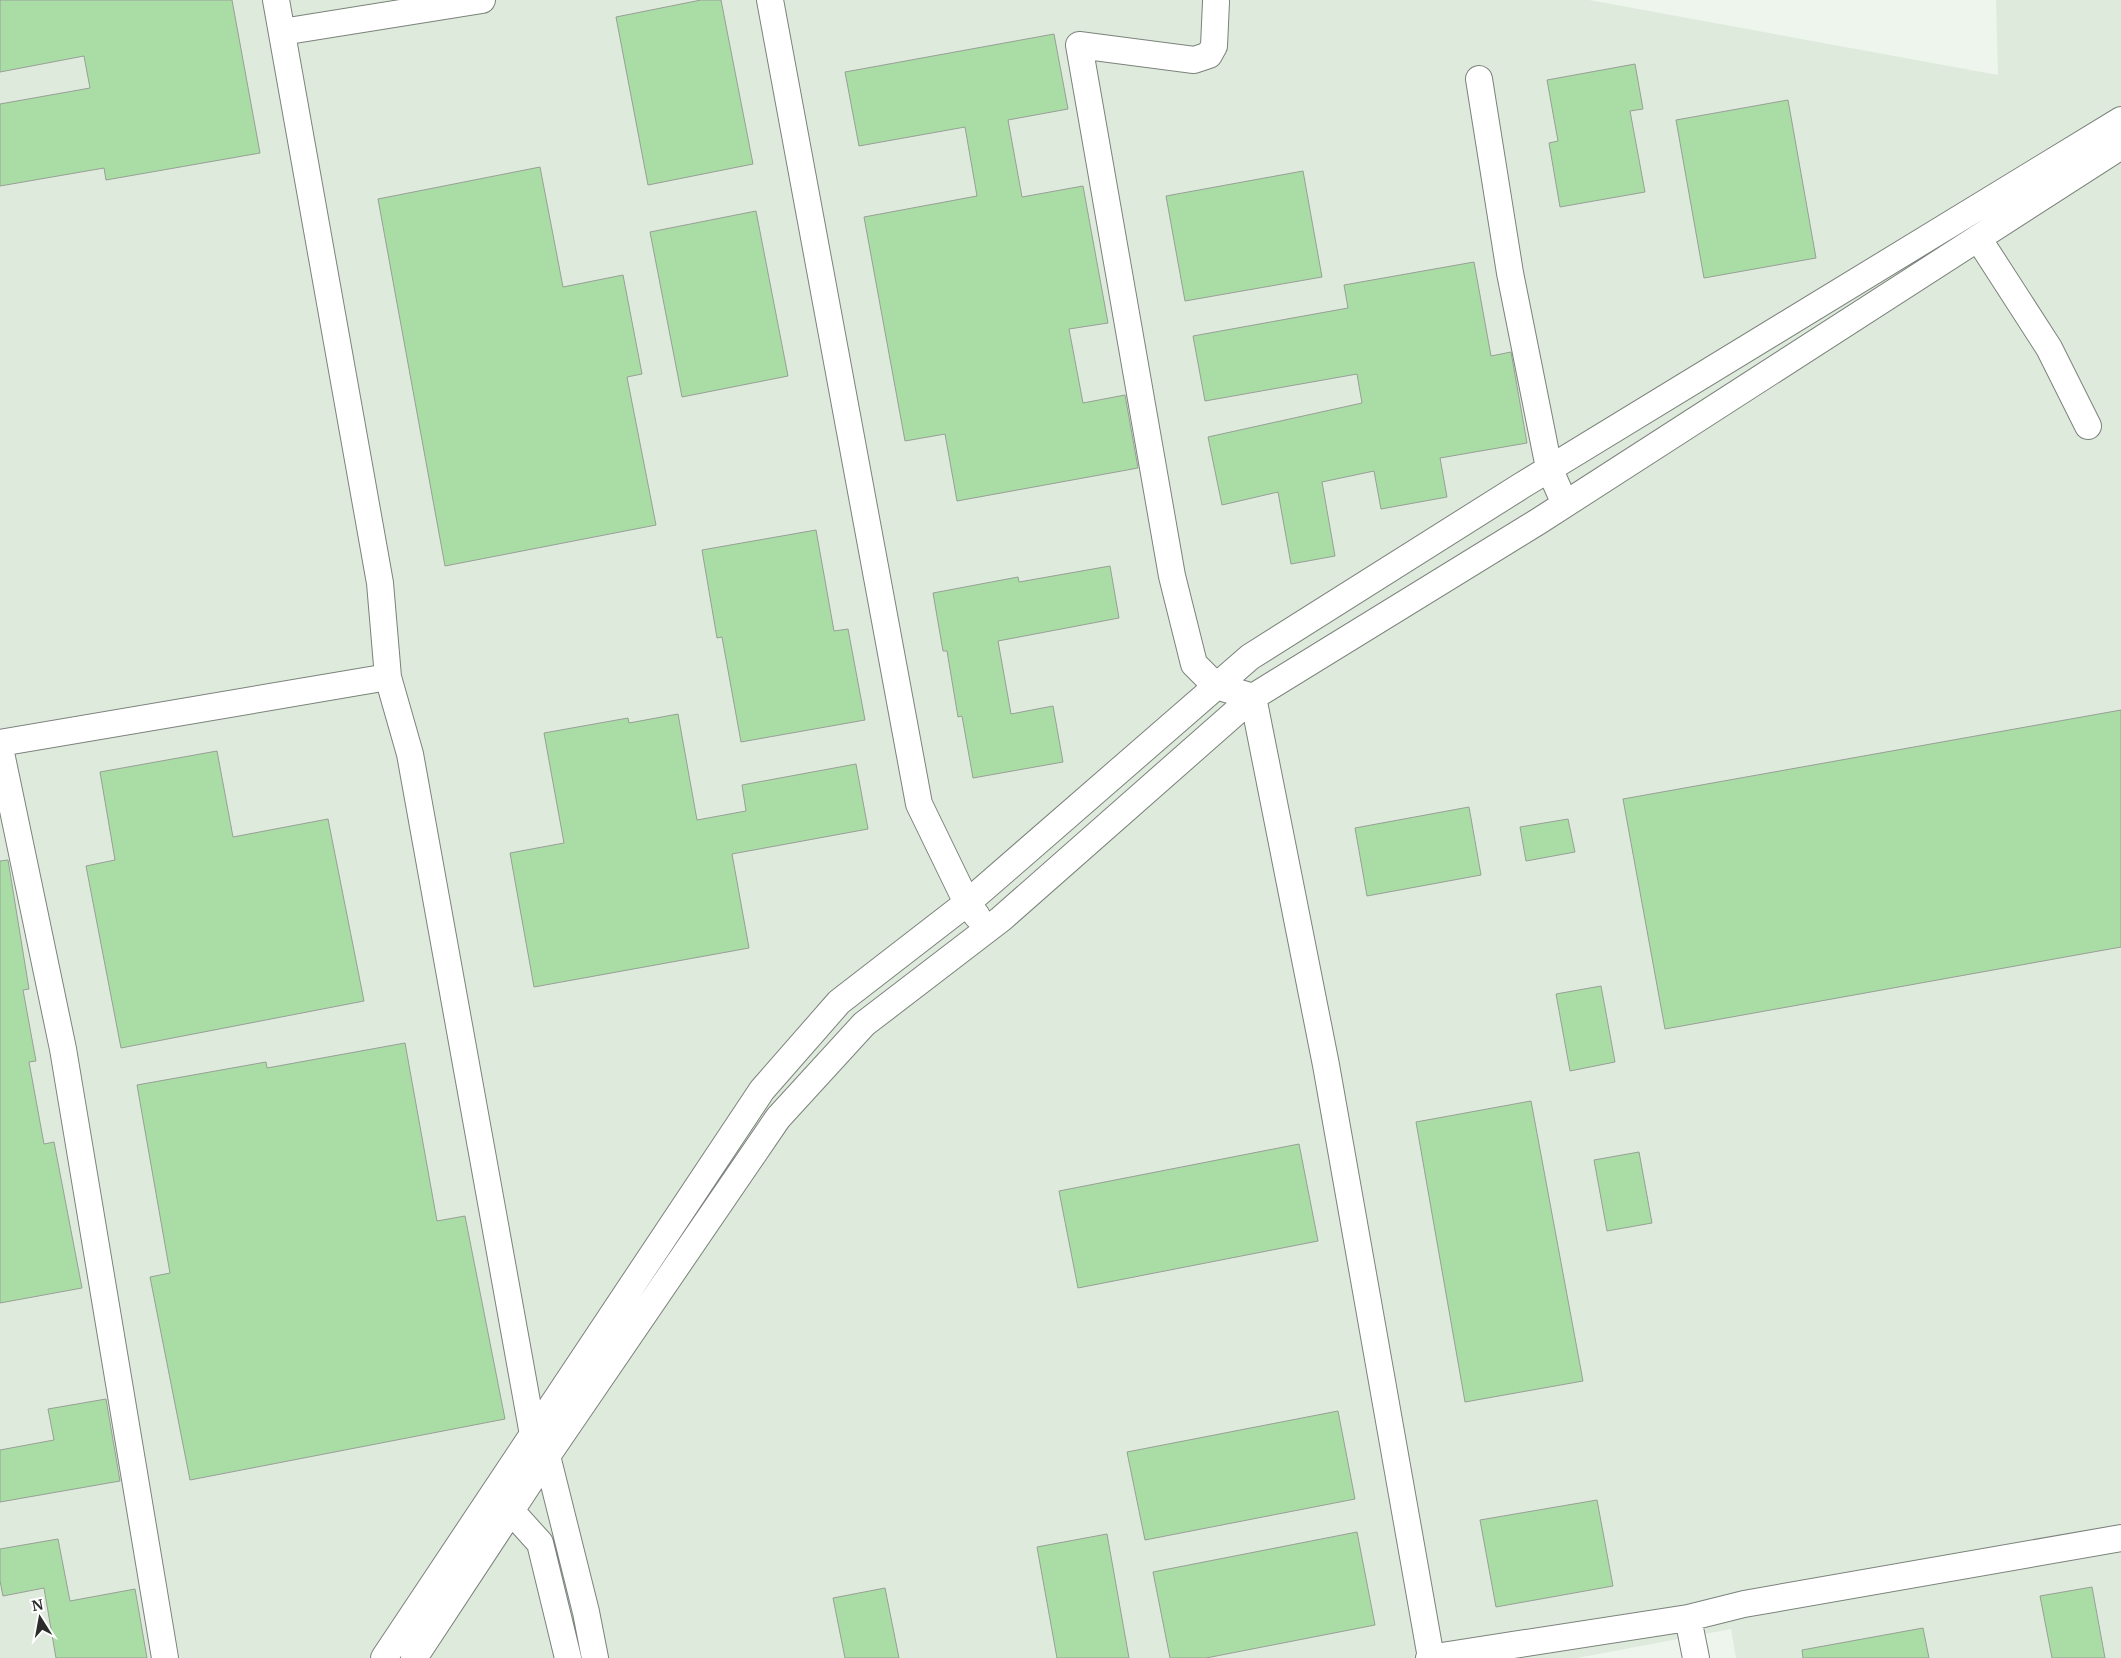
<svg xmlns="http://www.w3.org/2000/svg" width="2121" height="1658" font-family="Merriweather,serif">
<rect width="100%" height="100%" fill="#edf5ec"/>
<path fill="#deebdc" d="M 0,0 L 1589,0 L 1998,75 L 1996,0 L 2121,0 L 2121,1658 L 1736,1658 L 1731,1629 L 1577,1658 L 0,1658 Z"/>
<path fill="#aadda5" stroke="#989f97" d="M 0,0 L 232,0 L 260,153 L 106,180 L 104,168 L 0,186 L 0,104 L 90,88 L 84,56 L 0,72 Z
M 701,0 L 721,0 L 753,164 L 648,185 L 616,17 Z
M 1054,34 L 1068,109 L 1008,120 L 1022,197 L 1083,186 L 1108,323 L 1069,329 L 1083,403 L 1125,395 L 1138,468 L 957,501 L 945,434 L 905,441 L 864,217 L 977,196 L 965,127 L 859,146 L 845,72 Z
M 1635,64 L 1643,109 L 1630,111 L 1645,192 L 1560,207 L 1549,143 L 1558,141 L 1547,80 Z
M 1788,100 L 1816,258 L 1704,278 L 1676,120 Z
M 540,167 L 563,287 L 623,275 L 642,374 L 627,377 L 656,525 L 445,566 L 378,199 Z
M 1303,171 L 1322,277 L 1185,301 L 1166,196 Z
M 756,211 L 788,376 L 682,397 L 650,232 Z
M 1474,262 L 1491,356 L 1511,352 L 1527,443 L 1440,458 L 1447,497 L 1381,509 L 1374,471 L 1322,482 L 1335,556 L 1291,564 L 1278,492 L 1222,505 L 1208,437 L 1362,403 L 1357,374 L 1205,401 L 1193,336 L 1348,308 L 1344,285 Z
M 816,530 L 834,631 L 848,629 L 865,720 L 741,742 L 722,637 L 717,638 L 702,550 Z
M 1110,566 L 1119,618 L 998,641 L 1011,714 L 1053,706 L 1063,762 L 973,778 L 962,716 L 958,717 L 947,651 L 943,651 L 933,593 L 1018,577 L 1019,582 Z
M 2121,710 L 2121,947 L 1665,1029 L 1623,799 Z
M 678,714 L 697,820 L 746,811 L 742,785 L 856,764 L 868,829 L 732,854 L 749,948 L 534,987 L 510,853 L 564,843 L 544,733 L 628,718 L 629,723 Z
M 217,751 L 233,837 L 328,819 L 364,1001 L 121,1048 L 86,866 L 115,860 L 100,772 Z
M 1469,807 L 1481,875 L 1367,896 L 1355,828 Z
M 1568,819 L 1575,852 L 1526,861 L 1520,827 Z
M 8,860 L 29,989 L 23,990 L 36,1061 L 29,1062 L 44,1144 L 54,1142 L 82,1288 L 0,1303 L 0,861 Z
M 1601,986 L 1615,1062 L 1570,1071 L 1556,994 Z
M 405,1043 L 437,1221 L 465,1216 L 505,1419 L 190,1480 L 150,1277 L 170,1273 L 137,1085 L 266,1062 L 267,1068 Z
M 1531,1101 L 1583,1381 L 1465,1402 L 1416,1122 Z
M 1299,1144 L 1318,1241 L 1078,1288 L 1059,1191 Z
M 1639,1152 L 1652,1223 L 1607,1231 L 1594,1160 Z
M 106,1399 L 120,1481 L 0,1502 L 0,1450 L 54,1440 L 48,1409 Z
M 1338,1411 L 1355,1499 L 1145,1540 L 1127,1452 Z
M 1597,1500 L 1613,1586 L 1496,1607 L 1480,1520 Z
M 1357,1532 L 1375,1625 L 1206,1658 L 1170,1658 L 1153,1572 Z
M 1107,1534 L 1129,1658 L 1057,1658 L 1037,1547 Z
M 58,1539 L 70,1601 L 135,1589 L 147,1658 L 56,1658 L 44,1588 L 3,1596 L 0,1581 L 0,1549 Z
M 2092,1587 L 2105,1658 L 2052,1658 L 2040,1596 Z
M 885,1588 L 899,1658 L 845,1658 L 833,1598 Z
M 1923,1628 L 1929,1658 L 1803,1658 L 1802,1650 Z"/>
<g fill="none" stroke-linecap="round" stroke-linejoin="round">
<g stroke="#7b827b" stroke-width="28">
<path id="minor" d="M 276,0 L 380,583 L 388,677 L 410,754 L 533,1435 L 547,1456 L 586,1612 L 595,1658
M 770,0 L 919,804 L 967,903 L 977,916
M 1216,2 L 1214,46 L 1209,55 L 1194,60 L 1079,45 L 1172,576 L 1194,664 L 1216,686 L 1253,697 L 1326,1065 L 1431,1658
M 282,32 L 482,0
M 1479,79 L 1510,273 L 1549,468 L 1565,504
M 1978,238 L 2049,348 L 2088,426
M 0,743 L 388,677
M 0,748 L 63,1049 L 165,1658
M 498,1503 L 512,1512 L 540,1543 L 568,1658
M 1688,1618 L 1696,1658
M 384,1658 L 762,1090 L 839,1002 L 967,903 L 1250,657 L 1521,486 L 2121,120
M 414,1658 L 547,1456 L 778,1118 L 864,1024 L 1001,919 L 1253,697 L 1539,521 L 2121,146
M 1429,1658 L 1688,1618 L 1744,1604 L 2121,1538"/>
</g>
<use href="#minor" stroke="#fff" stroke-width="26"/>
</g>
<g transform="translate(40 1618) rotate(349)" stroke="#ffffff" stroke-width="4" paint-order="stroke">
<path d="M0-4L9 19L0 12L-9 19Z" fill="#2a2d2a"/>
<text y="-8" font-size="14" font-weight="bold" text-anchor="middle" fill="#2a2d2a">N</text>
</g>
</svg>
